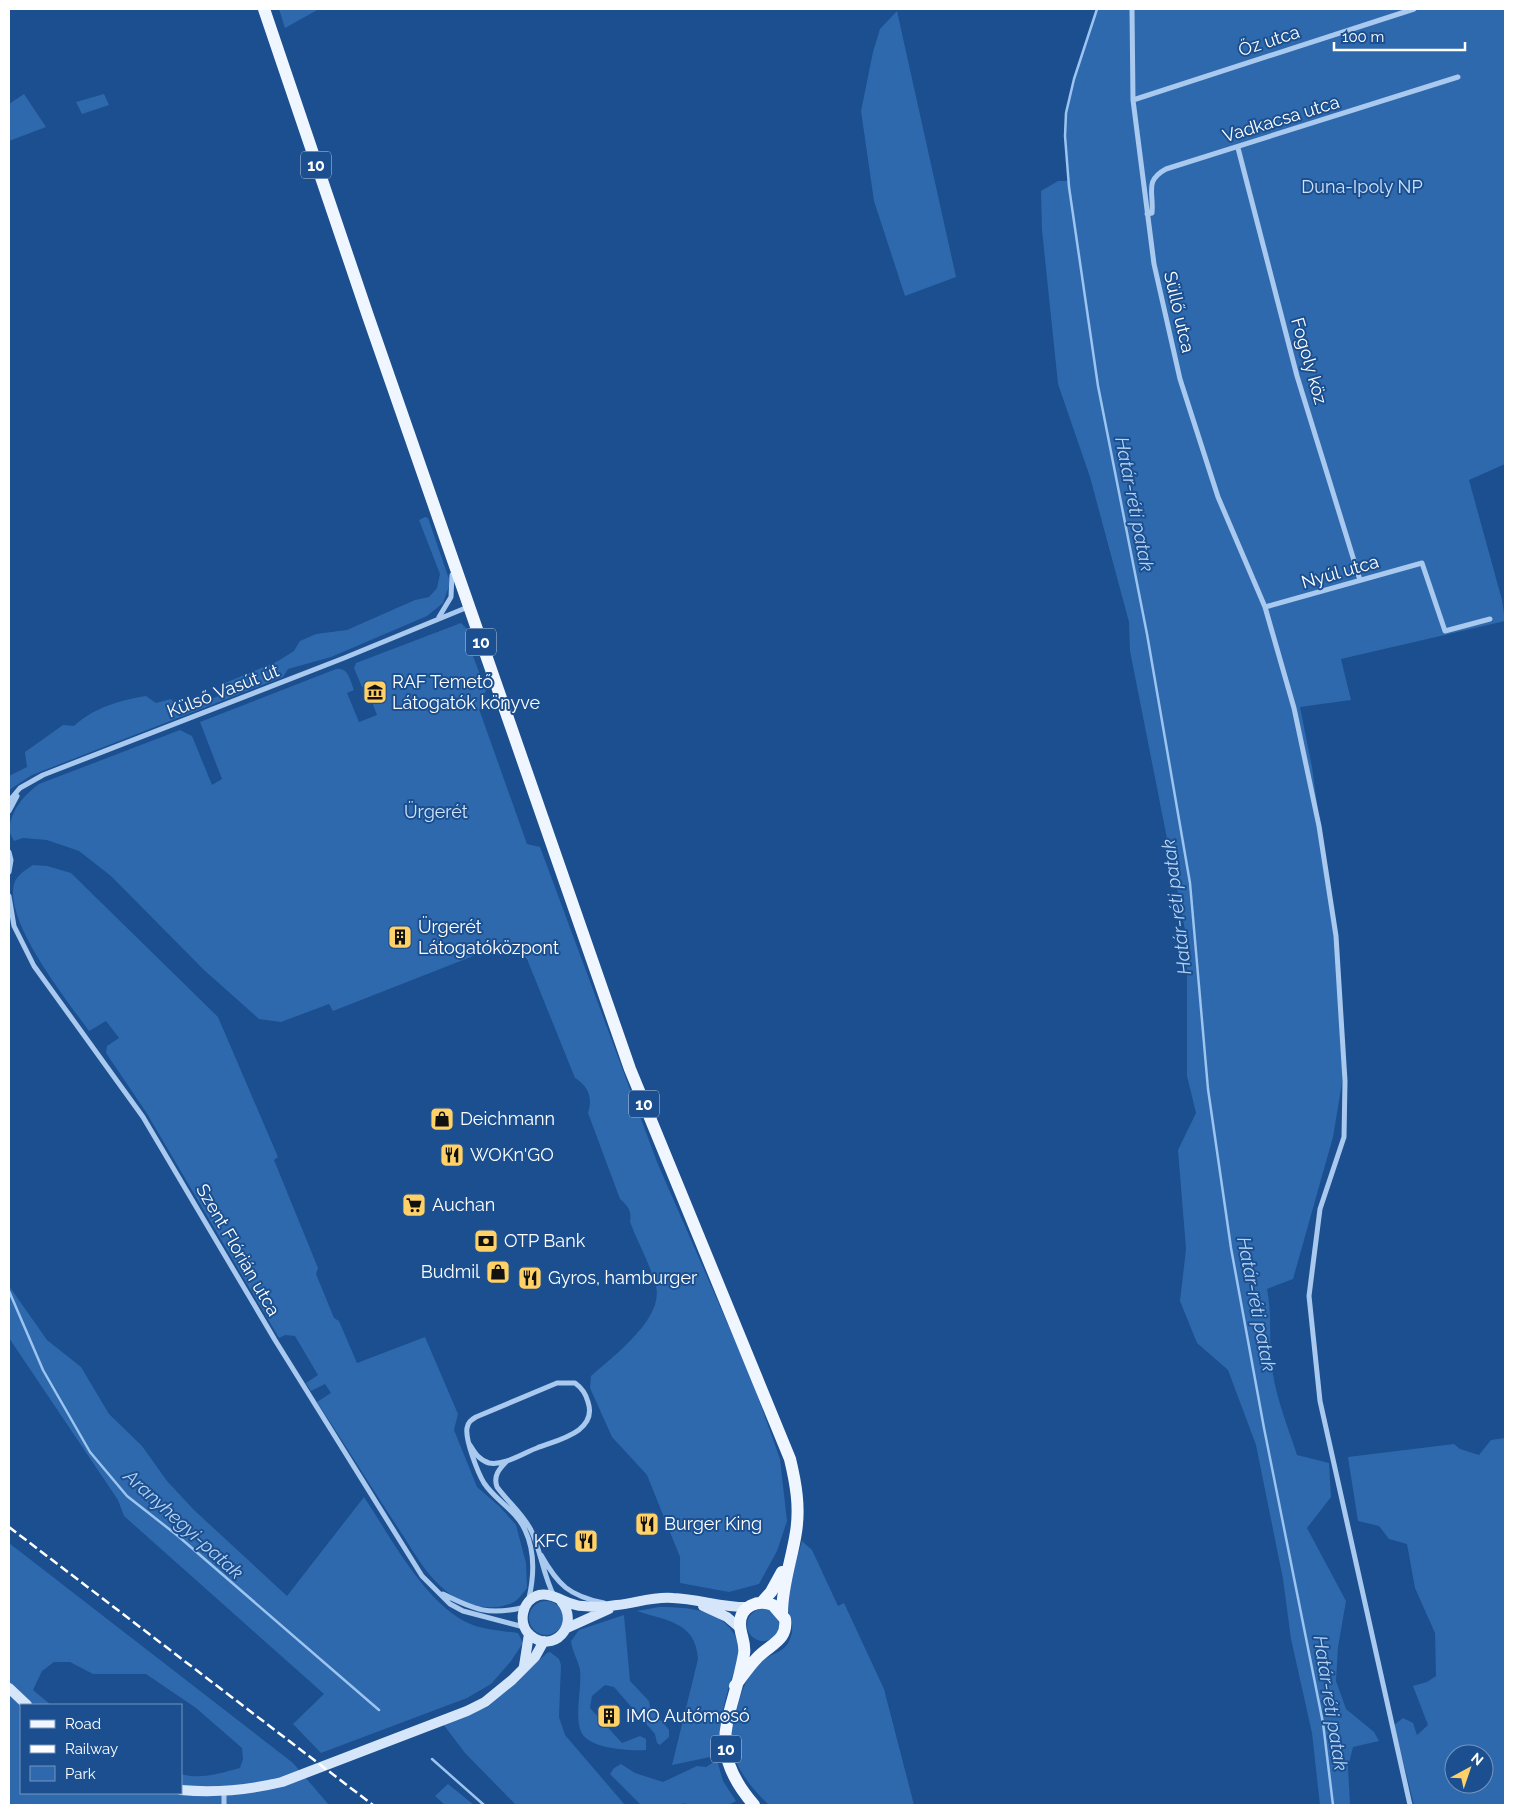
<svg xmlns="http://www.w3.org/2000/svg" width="1514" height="1814" font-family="Raleway,sans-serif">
<rect width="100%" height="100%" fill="#1b4f8f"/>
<path fill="#2e69ad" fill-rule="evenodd" d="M 279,9 L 319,9 L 285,28 Z
M 1097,9 L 1505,9 L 1505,464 L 1469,480 L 1502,600 L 1505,621 L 1341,659 L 1351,700 L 1300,707 L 1312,767 L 1341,982 L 1342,1083 L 1333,1137 L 1293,1279 L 1267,1289 C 1272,1314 1269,1334 1271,1358 C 1273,1391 1287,1424 1297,1455 L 1329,1463 L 1331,1497 L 1307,1528 L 1346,1601 L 1338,1647 L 1336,1681 L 1346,1709 L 1374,1732 L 1379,1741 L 1353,1747 L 1348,1767 L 1350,1805 L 1320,1805 L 1312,1733 L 1291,1639 L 1283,1579 L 1256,1445 L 1228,1370 L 1197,1343 L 1180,1301 L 1186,1249 L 1178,1150 L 1196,1113 L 1187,1076 L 1187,940 L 1130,651 L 1129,622 L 1090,477 L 1058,384 L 1042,230 L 1041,191 L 1058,181 L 1069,181 C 1067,158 1063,135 1066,112 C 1072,76 1089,44 1097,9 Z
M 897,11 L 956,277 L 905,296 L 874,201 L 861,111 L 873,52 L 880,29 Z
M 24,94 L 46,127 L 9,141 L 9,104 Z
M 104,94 L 109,105 L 82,114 L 76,102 Z
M 425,517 L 428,518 L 449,579 L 449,586 L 443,603 L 427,616 L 331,657 L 288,669 L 283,677 L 32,775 L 9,790 L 9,776 L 27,767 L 25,752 L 63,725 L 74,726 C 93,708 121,700 146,696 L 156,703 L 171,699 L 181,710 L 227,693 L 225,683 L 278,661 L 294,651 L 300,641 L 316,634 L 347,630 L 415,600 L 429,597 L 437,588 L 440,574 L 419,520 Z
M 461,623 L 468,630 L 473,656 L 486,690 L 483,698 L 485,707 L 479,709 L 527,844 L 540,847 L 657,1162 L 750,1375 L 780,1459 L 787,1521 L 777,1551 L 759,1584 L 729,1592 L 680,1583 L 680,1557 L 647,1475 L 612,1437 L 590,1388 L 591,1376 C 613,1356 664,1319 656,1286 C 650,1264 638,1243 630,1222 C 632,1211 628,1206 620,1199 L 588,1113 C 593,1097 588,1086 575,1078 L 527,959 L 509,942 L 333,1011 L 329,1004 L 281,1022 L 259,1019 L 204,970 L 111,876 L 79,851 L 47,840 L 23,838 L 14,841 L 9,831 C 11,810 23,796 39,784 L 180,730 L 192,736 L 212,785 L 222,779 L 200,722 L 336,669 C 348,667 350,680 354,690 L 347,693 L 359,722 L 377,715 L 372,702 L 377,698 L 375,693 L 369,694 L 365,686 L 362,687 L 354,668 L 356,663 Z
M 33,865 L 47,866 L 71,873 L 218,1017 L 278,1157 L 274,1160 L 318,1268 L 316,1274 L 334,1318 L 339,1321 L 357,1363 L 425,1337 L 458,1414 L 454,1430 L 477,1487 L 499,1506 L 516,1525 L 526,1563 L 527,1588 C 523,1593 519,1599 514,1602 C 493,1613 463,1606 446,1591 C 427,1576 415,1554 402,1534 C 373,1490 346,1446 317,1402 L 331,1393 L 325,1384 L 311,1391 L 306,1383 L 318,1375 L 295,1336 L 285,1335 L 279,1338 L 146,1112 L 106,1053 L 107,1046 L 119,1038 L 106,1021 L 89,1031 C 67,1000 4,922 14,884 C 17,874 26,870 33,865 Z
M 9,1286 L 47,1340 L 81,1367 L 109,1414 L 142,1446 L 167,1481 L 194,1510 L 287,1596 L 364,1497 C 391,1537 426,1607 473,1625 C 486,1630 504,1631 518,1633 L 523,1643 L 511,1661 L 491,1684 L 467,1698 L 321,1753 L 293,1724 L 324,1694 L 124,1516 L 118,1500 L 9,1338 Z
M 1505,1438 L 1505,1805 L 1414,1805 L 1394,1725 L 1403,1718 L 1413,1723 L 1417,1735 L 1428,1725 L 1413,1686 L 1427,1682 L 1436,1676 L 1435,1633 L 1415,1588 L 1407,1544 L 1389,1539 L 1379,1526 L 1358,1521 L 1348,1457 L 1454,1444 L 1460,1449 L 1479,1455 L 1491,1440 ZM 1454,1754 L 1484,1754 L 1484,1784 L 1454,1784 Z
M 802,1541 L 812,1550 L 838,1606 L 844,1603 L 884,1689 L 914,1805 L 769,1805 C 752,1789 735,1768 731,1745 C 729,1731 734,1717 738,1704 C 742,1690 748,1675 758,1664 C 768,1653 784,1655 790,1639 C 797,1622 785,1616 787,1599 C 789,1580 797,1560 802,1541 Z
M 9,1543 L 293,1763 L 329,1805 L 9,1805 ZM 54,1662 L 70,1662 L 93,1674 L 146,1674 L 196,1708 L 242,1748 L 243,1759 L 240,1768 C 221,1773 200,1780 181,1774 L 181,1793 L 21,1793 L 21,1705 L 51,1705 L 33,1690 L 42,1671 Z
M529 1618a17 17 0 1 1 34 0a17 17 0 1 1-34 0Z
M 659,1607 C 695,1607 733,1611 741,1653 C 728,1686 717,1720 720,1755 L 672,1765 L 698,1659 C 696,1622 667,1621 637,1611 Z
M747 1625a16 16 0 1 1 32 0a16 16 0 1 1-32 0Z
M 624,1615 L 630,1681 L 649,1701 L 650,1707 L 669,1730 L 669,1737 L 660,1745 L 657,1743 L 655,1734 L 614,1687 L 605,1685 L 592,1696 L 590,1708 L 622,1743 L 640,1736 L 646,1739 L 646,1750 C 629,1751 585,1749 580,1729 C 575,1710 582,1689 580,1670 C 578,1660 572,1651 571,1641 L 579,1630 Z
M 550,1652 L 559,1659 L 561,1665 L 559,1717 L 565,1735 L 625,1805 L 516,1805 L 465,1753 L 443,1724 L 488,1707 L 547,1653 Z
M 717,1760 L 723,1781 L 736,1801 L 728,1805 L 688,1805 L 683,1803 L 682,1805 L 641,1805 L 610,1774 L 614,1768 L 621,1764 L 635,1773 L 663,1782 L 697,1766 L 706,1767 Z
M 448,1784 L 474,1805 L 445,1805 L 435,1796 Z"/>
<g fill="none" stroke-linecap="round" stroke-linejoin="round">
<path stroke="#9cc4f0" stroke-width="2.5" d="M 1097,9 L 1074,79 L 1066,113 L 1065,136 L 1069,187 L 1098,386 L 1147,634 L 1190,883 L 1208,1089 L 1231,1248 L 1264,1428 L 1323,1723 L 1333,1805
M 9,1291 L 43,1370 L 90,1452 L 127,1496 L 178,1536 L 379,1710
M 432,1759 L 484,1805"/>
<path stroke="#a9c9ee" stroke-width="5" d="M 1132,9 L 1133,100 L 1154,264 L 1180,379 L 1218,497 L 1265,607 L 1294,708 L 1319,826 L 1336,936 L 1345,1081 L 1344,1137 L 1320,1209 L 1309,1296 L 1320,1401 L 1410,1805
M 1133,100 L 1414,9
M 1238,148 L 1297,376 L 1360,580
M 1147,214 L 1152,213 C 1154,192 1144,181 1166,169 L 1458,77
M 1265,607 L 1422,563 L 1445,631 L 1490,619
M 439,617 L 451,597 L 452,575
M 9,801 L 20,788 L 43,775 L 344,658 L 468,607
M 9,811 L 17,796
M 9,852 L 11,860 L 9,872
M 9,896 L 14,926 L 34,966 L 143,1117 L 275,1340 L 422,1576 L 450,1604 L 463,1611 L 524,1627
M 470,1445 C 475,1453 479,1460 489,1463 C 504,1466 523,1453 537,1448 C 557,1440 598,1432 588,1402 C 586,1394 582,1388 575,1383 L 557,1383 L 476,1417 C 471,1420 468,1422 467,1428 C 465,1440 478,1473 484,1483 C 496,1501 516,1510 525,1530 C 535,1551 534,1576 529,1598
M 507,1461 C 499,1469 493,1476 497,1487 C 508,1502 522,1513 531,1530 C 541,1551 543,1575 554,1596
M 541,1555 C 558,1585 569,1596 604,1603
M 443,1594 C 475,1610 489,1616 525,1607
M 224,1805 L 224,1791"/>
<path stroke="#d6e6fa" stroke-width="10" d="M 561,1601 C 581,1625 553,1655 530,1635 C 517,1623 522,1600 539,1595 C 554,1592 567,1606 583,1606 C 594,1607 606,1607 617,1605 C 636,1603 654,1596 673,1598 C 699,1599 724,1608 749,1607
M 703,1606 L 727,1617 L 740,1628
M 567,1628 L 609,1609
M 524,1666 L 529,1634
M 9,1688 L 27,1705
M 181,1790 C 215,1793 249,1790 282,1782 L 467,1711 L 485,1702 L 512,1680 L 535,1657 L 544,1641"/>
<path stroke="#f0f6ff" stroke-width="12" d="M 264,9 L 368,316 L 630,1069 L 790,1459 C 796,1484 800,1507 796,1532 C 792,1559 782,1585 782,1613
M 762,1602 L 771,1592 L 782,1572
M 735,1686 C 742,1677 749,1666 757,1658 C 770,1644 788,1641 785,1619 L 773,1605 C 758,1599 740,1606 740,1624 C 740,1635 746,1643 744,1654 C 733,1718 703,1746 754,1805"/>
<path stroke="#fff" stroke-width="2.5" stroke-dasharray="9 4" stroke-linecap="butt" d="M 9,1527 L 373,1805"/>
</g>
<defs>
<g id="museum-square" transform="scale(1.25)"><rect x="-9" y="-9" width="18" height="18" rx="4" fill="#ffd166" stroke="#1b4f8f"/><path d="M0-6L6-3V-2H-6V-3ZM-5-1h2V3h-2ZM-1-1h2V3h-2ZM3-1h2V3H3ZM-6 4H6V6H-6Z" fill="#111"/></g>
<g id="building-square" transform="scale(1.25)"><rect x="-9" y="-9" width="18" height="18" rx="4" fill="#ffd166" stroke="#1b4f8f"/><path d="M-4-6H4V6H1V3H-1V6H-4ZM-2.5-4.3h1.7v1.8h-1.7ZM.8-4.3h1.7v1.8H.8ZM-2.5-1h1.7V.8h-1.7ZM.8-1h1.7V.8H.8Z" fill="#111"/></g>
<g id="shop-square" transform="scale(1.25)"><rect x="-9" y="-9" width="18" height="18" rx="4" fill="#ffd166" stroke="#1b4f8f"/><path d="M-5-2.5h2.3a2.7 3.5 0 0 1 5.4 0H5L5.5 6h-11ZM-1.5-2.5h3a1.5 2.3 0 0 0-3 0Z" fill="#111"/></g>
<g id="restaurant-square" transform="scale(1.25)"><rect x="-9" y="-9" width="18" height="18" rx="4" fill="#ffd166" stroke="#1b4f8f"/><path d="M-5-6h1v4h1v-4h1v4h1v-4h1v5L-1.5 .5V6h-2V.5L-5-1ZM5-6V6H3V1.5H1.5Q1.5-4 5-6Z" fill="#111"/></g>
<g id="supermarket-square" transform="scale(1.25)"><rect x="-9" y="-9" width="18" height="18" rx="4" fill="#ffd166" stroke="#1b4f8f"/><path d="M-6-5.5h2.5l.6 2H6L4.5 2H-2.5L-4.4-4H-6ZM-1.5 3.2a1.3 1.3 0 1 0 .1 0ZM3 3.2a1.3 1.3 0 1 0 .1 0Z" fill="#111"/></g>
<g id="bank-square" transform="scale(1.25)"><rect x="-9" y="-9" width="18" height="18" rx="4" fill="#ffd166" stroke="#1b4f8f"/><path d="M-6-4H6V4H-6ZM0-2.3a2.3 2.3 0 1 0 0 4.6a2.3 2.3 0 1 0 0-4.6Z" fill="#111"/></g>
</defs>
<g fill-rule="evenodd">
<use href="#museum-square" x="375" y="692"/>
<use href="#building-square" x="400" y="937"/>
<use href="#shop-square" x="442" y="1119"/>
<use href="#restaurant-square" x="452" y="1155"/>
<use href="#supermarket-square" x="414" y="1205"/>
<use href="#bank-square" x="486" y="1241"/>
<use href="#shop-square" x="498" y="1272"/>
<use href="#restaurant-square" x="530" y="1278"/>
<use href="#restaurant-square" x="647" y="1524"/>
<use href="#restaurant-square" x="586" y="1541"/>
<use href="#building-square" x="609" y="1716"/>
</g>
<g text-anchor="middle" stroke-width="4" stroke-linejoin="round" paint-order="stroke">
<g fill="#1b4f8f" stroke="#bbcadd" stroke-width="1">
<rect x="301" y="151.5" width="30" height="27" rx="4"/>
<rect x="466" y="628.5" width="30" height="27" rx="4"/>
<rect x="629" y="1090.5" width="30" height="27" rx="4"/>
<rect x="711" y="1735.5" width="30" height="27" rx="4"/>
</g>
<g font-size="16" font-weight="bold" fill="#fff">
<text x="316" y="171">10</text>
<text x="481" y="648">10</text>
<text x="644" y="1110">10</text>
<text x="726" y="1755">10</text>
</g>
<g font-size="18" fill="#fff" stroke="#1b4f8f">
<text transform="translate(1269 41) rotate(-18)" y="6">Őz utca</text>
<text transform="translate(1281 119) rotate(-17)" y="6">Vadkacsa utca</text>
<text transform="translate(1179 312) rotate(77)" y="6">Süllő utca</text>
<text transform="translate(1309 361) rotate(74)" y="6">Fogoly köz</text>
<text transform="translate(1340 572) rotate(-16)" y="6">Nyúl utca</text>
<text transform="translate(223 691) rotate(-21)" y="6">Külső Vasút út</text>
<text transform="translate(238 1250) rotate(60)" y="6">Szent Flórián utca</text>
</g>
<g font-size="18" fill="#cfe3fa" stroke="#1b4f8f">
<text x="1362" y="193">Duna-Ipoly NP</text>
<text x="436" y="818">Ürgerét</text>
</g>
<g font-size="18" fill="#fff" stroke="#1b4f8f" text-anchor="start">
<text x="392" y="688">RAF Temető<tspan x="392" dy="21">Látogatók könyve</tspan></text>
<text x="418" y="933">Ürgerét<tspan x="418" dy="21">Látogatóközpont</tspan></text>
<text x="460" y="1125">Deichmann</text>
<text x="470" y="1161">WOKn'GO</text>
<text x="432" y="1211">Auchan</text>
<text x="504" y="1247">OTP Bank</text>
<text x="480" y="1278" text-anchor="end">Budmil</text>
<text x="548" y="1284">Gyros, hamburger</text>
<text x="664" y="1530">Burger King</text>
<text x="568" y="1547" text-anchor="end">KFC</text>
<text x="626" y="1722">IMO Autómosó</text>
</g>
<g font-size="19" font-style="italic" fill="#b5d3f5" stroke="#1b4f8f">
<text transform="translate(1135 504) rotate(79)" y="7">Határ-réti patak</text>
<text transform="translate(1176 907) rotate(-97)" y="7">Határ-réti patak</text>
<text transform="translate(1257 1304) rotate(79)" y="7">Határ-réti patak</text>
<text transform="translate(184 1524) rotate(42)" y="7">Aranyhegyi-patak</text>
<text transform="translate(1331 1703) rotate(81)" y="7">Határ-réti patak</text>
</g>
</g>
<rect width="1514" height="1814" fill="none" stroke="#ffffff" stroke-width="20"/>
<rect x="20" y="1704" width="162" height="90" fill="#1b4f8f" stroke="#7695bc"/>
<rect x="30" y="1720" width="25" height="8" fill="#f0f6ff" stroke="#7695bc"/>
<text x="65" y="1729" font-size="15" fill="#ffffff">Road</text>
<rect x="30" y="1745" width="25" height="8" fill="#ffffff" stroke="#7695bc"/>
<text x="65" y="1754" font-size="15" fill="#ffffff">Railway</text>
<rect x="30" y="1766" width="25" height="15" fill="#2e69ad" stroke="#7695bc"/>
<text x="65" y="1779" font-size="15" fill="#ffffff">Park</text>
<g transform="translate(1469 1769) rotate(40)"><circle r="24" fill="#1b4f8f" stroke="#7695bc"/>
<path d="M0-4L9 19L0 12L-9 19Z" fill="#ffd166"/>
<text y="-8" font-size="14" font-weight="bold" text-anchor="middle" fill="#ffffff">N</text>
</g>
<path d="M1334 42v8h131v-8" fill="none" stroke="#ffffff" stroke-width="2.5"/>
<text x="1342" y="42" font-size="15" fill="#ffffff" stroke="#1b4f8f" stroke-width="4" paint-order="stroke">100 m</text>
</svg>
